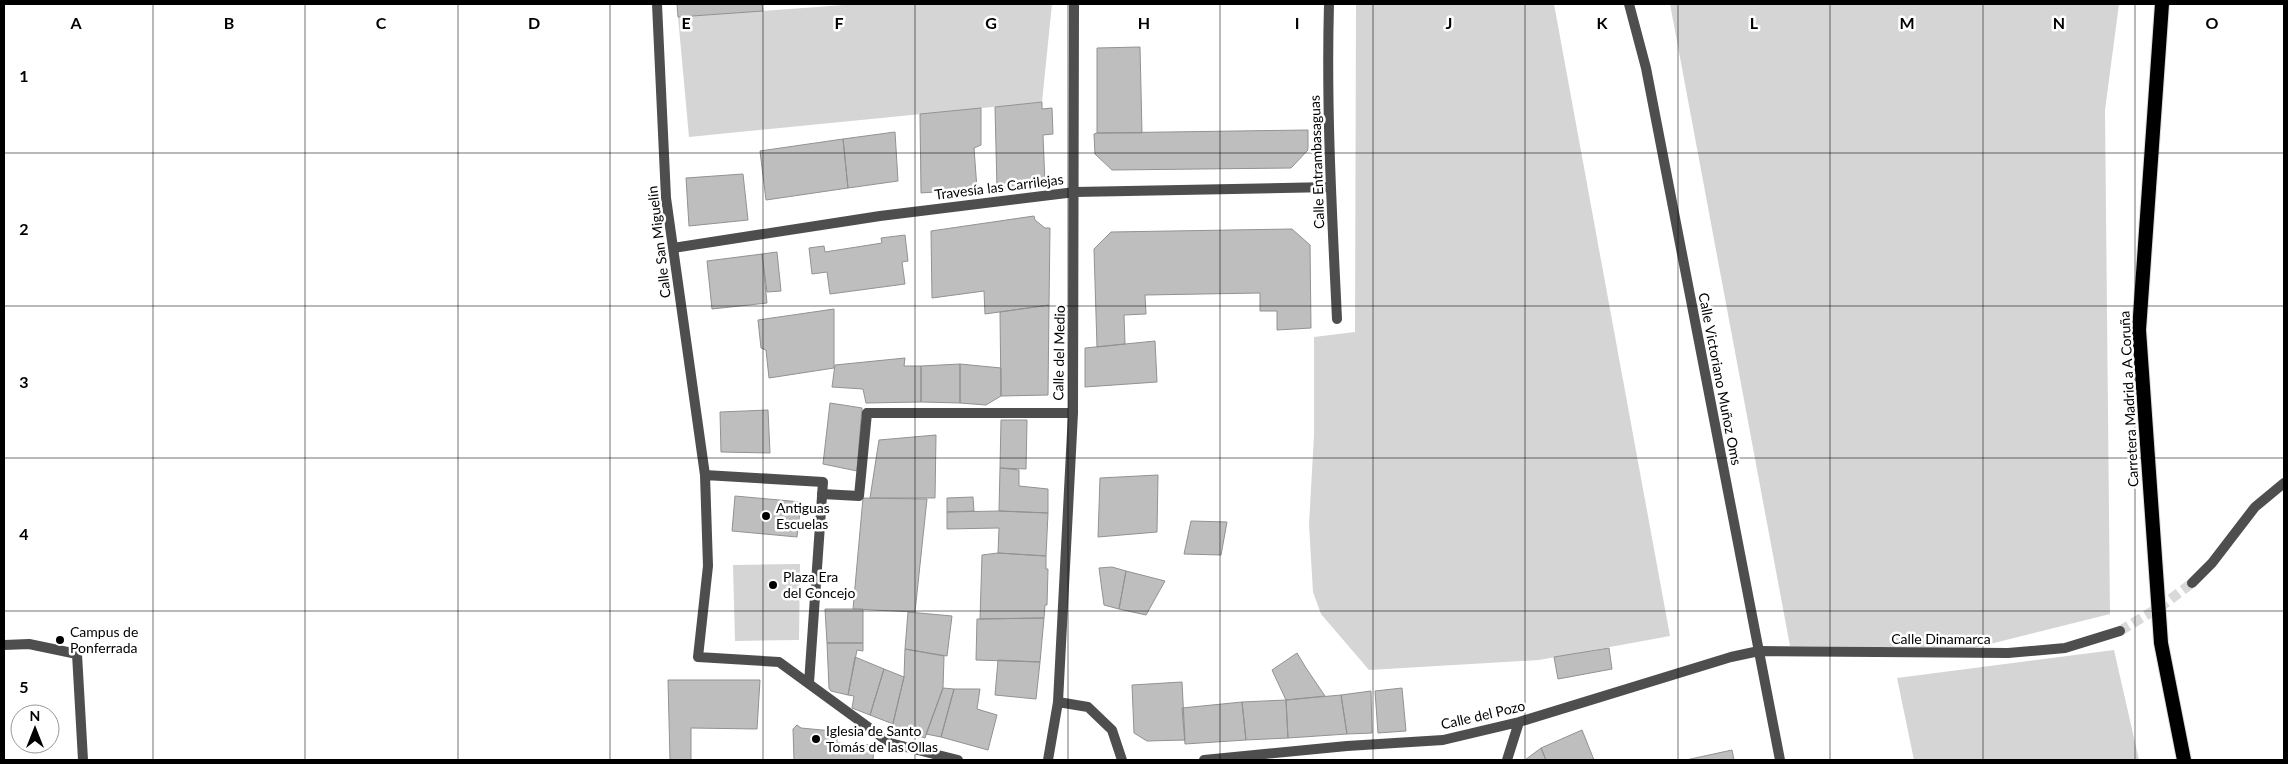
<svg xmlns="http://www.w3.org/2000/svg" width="2288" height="764" font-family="Lato,sans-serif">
<rect width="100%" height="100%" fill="#fff"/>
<path fill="#d5d5d5" d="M 858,4 L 1052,4 L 1042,102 L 689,137 L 678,17 Z
M 1356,4 L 1554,4 L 1670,636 L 1539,660 L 1369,670 L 1321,614 L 1313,592 L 1309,525 L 1314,435 L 1314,337 L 1355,332 Z
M 1670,4 L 2119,4 L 2105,110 L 2110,614 L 1974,648 L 1790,646 Z
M 800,564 L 799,640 L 735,641 L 733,565 Z
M 2114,650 L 2139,760 L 1914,760 L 1897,678 Z"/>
<path fill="#bebebe" stroke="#929292" d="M 677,4 L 762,4 L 763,11 L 678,17 Z
M 1140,47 L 1142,133 L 1097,133 L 1097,48 Z
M 1042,102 L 1042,109 L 1052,108 L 1053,134 L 1043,135 L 1045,184 L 997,189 L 995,107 Z
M 981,108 L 981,145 L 974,148 L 977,189 L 921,193 L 920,114 Z
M 1308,130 L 1308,150 L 1291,168 L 1112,170 L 1095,154 L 1094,134 L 1097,133 Z
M 895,132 L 898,181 L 848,188 L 843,139 Z
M 843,139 L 848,188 L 766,200 L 760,151 Z
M 743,174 L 748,220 L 689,226 L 686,178 Z
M 1034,216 L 1035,220 L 1045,228 L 1050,228 L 1049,305 L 985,314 L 984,291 L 932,298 L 931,231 Z
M 1292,229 L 1310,245 L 1311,328 L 1277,330 L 1277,311 L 1260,311 L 1260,293 L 1145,295 L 1146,314 L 1124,315 L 1125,344 L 1097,347 L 1094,249 L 1111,232 Z
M 905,235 L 908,261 L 902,262 L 905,284 L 830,294 L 827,272 L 812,274 L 809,248 L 824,246 L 825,252 L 882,243 L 881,238 Z
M 777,252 L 781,291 L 767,292 L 762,254 Z
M 762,254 L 767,303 L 712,309 L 707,261 Z
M 1049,305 L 1048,395 L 1001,396 L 1000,312 Z
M 834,309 L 834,368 L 769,378 L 766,350 L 761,348 L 758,320 Z
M 1155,341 L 1157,382 L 1085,387 L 1085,348 Z
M 905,358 L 904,366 L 921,366 L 921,402 L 866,403 L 863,389 L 832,387 L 835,365 Z
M 960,364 L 1001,368 L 1001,396 L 986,405 L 960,403 Z
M 960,364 L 960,403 L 921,402 L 921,366 Z
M 830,403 L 862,408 L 857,471 L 823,464 Z
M 768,410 L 770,453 L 721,452 L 720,412 Z
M 1001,420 L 1027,420 L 1026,469 L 1000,468 Z
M 936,435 L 935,498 L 870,498 L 879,440 Z
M 1000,468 L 1019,470 L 1019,486 L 1048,489 L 1048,513 L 999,511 Z
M 1158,475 L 1157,532 L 1098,537 L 1100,478 Z
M 735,496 L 801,502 L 797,537 L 732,531 Z
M 973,497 L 974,511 L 947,512 L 947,498 Z
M 863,498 L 927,499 L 915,612 L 853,609 Z
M 999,511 L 1048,513 L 1046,556 L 998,553 L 999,528 L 947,529 L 947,512 Z
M 1191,521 L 1227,522 L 1221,555 L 1184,554 Z
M 998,553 L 1046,556 L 1046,569 L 1048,569 L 1047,605 L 1045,605 L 1044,618 L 980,619 L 982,555 Z
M 1112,567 L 1126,571 L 1119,609 L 1104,605 L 1099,568 Z
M 1126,571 L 1165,581 L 1146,615 L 1119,609 Z
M 825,609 L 863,609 L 863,643 L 827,643 Z
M 908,612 L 952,616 L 947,656 L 905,649 Z
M 1044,618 L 1040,662 L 976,660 L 977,619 Z
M 827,643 L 863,643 L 863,651 L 857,650 L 848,695 L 831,691 L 829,688 Z
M 1609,648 L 1612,669 L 1558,679 L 1554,657 Z
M 905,649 L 944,656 L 943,688 L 925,738 L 892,727 L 904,677 Z
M 1297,653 L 1306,668 L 1325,696 L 1286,700 L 1272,670 Z
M 855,657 L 884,669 L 870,715 L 852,708 L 854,696 L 848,695 Z
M 998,660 L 1040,662 L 1036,699 L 995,695 Z
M 884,669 L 904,677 L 893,724 L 870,715 Z
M 668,680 L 760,680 L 757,729 L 691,728 L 691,760 L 670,760 Z
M 1182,682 L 1185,740 L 1147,741 L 1134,733 L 1132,685 Z
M 943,688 L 954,689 L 941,737 L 926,734 Z
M 1402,688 L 1406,731 L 1378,733 L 1375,691 Z
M 954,689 L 980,689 L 977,709 L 997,715 L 988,750 L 941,737 Z
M 1371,691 L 1372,733 L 1347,734 L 1341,695 Z
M 1341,695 L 1347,734 L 1288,738 L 1286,700 Z
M 1286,700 L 1288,738 L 1246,740 L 1242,702 Z
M 1242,702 L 1246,740 L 1185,744 L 1182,708 Z
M 797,725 L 801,728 L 832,731 L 837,727 L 841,731 L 837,736 L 837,743 L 874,745 L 873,760 L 794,760 L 793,729 Z
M 1582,730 L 1594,760 L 1546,760 L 1541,748 Z
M 1541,748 L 1546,760 L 1525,760 Z
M 1732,750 L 1734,760 L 1686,760 Z"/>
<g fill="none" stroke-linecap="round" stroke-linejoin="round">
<path stroke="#d9d9d9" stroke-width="10" stroke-dasharray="10 5" stroke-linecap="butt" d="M 2120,631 L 2163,605 L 2192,583"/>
<g stroke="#dbdbdb" stroke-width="16">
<path id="trunk" d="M 2162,4 L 2139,330 L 2161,643 L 2184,760"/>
</g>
<path stroke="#4e4e4e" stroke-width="10" d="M 822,494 L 859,496 L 867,413"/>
<path stroke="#4e4e4e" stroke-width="10" d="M 657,4 L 666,198 L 705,475
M 1329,4 C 1326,109 1332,214 1337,319
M 673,248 L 880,216 L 1075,192 L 1331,187
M 867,413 L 1073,413
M 2192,583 L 2212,563 L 2255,507 L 2284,483
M 4,645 L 29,644 L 77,654 L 83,760
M 809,683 L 823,482 L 705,475 L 708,566 L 698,657 L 779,662 L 890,743 L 958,760
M 1058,702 L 1088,707 L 1112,730 L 1122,760
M 1048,760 L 1058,702 L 1073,413 L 1074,4
M 1204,760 L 1347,746 L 1443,740 L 1519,722 L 1731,657 L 1759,651 L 2008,653 L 2065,648 L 2120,631
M 1507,760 L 1519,722"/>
<path stroke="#4e4e4e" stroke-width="10" d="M 1629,4 L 1646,68 L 1780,760"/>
<use href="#trunk" stroke="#000" stroke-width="14"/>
</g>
<path fill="none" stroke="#000" stroke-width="1" stroke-opacity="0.55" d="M 153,4 L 153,760M 305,4 L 305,760M 458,4 L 458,760M 610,4 L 610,760M 763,4 L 763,760M 915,4 L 915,760M 1068,4 L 1068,760M 1220,4 L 1220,760M 1373,4 L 1373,760M 1525,4 L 1525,760M 1678,4 L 1678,760M 1830,4 L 1830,760M 1983,4 L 1983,760M 2135,4 L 2135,760M 4,153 L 2284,153M 4,306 L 2284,306M 4,458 L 2284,458M 4,611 L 2284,611"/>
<g fill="#000" stroke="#fff" stroke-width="2">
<circle cx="766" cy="516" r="5"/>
<circle cx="773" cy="585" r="5"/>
<circle cx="60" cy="640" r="5"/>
<circle cx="816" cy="739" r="5"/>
</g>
<g text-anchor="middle" stroke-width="5" stroke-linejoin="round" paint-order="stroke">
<g font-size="14" fill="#000" stroke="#fff">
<text transform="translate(1317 162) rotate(-92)" y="5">Calle Entrambasaguas</text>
<text transform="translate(999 187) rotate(-7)" y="5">Travesía las Carrilejas</text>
<text transform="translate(659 242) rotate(-97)" y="5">Calle San Miguelín</text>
<text transform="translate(1059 353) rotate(-89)" y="5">Calle del Medio</text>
<text transform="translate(1720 379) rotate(79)" y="5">Calle Victoriano Muñoz Oms</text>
<text transform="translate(2129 399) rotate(-93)" y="5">Carretera Madrid a A Coruña</text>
<text x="1941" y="644">Calle Dinamarca</text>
<text transform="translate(1483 715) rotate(-13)" y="5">Calle del Pozo</text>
</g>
<g font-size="14" fill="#000" stroke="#fff" text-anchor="start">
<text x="776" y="513">Antiguas<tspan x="776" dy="16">Escuelas</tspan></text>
<text x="783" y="582">Plaza Era<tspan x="783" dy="16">del Concejo</tspan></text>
<text x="70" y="637">Campus de<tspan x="70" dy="16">Ponferrada</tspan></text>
<text x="826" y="736">Iglesia de Santo<tspan x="826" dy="16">Tomás de las Ollas</tspan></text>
</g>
</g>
<g font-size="16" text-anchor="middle" font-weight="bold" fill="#000" stroke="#fff" stroke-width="5" stroke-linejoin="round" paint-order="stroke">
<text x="76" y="29">A</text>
<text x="229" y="29">B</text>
<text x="381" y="29">C</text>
<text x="534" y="29">D</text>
<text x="686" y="29">E</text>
<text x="839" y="29">F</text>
<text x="991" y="29">G</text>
<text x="1144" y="29">H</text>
<text x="1297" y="29">I</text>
<text x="1449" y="29">J</text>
<text x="1602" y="29">K</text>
<text x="1754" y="29">L</text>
<text x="1907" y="29">M</text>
<text x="2059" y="29">N</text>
<text x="2212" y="29">O</text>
<text x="24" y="82">1</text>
<text x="24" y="235">2</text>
<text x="24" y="388">3</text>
<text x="24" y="540">4</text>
<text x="24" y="693">5</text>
</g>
<rect width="2288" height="764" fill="none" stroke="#000000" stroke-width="10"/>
<g transform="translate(35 729)"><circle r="24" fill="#ffffff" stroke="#999999"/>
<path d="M0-4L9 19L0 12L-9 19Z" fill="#000000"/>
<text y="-8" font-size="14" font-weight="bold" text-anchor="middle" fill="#000000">N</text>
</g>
</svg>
